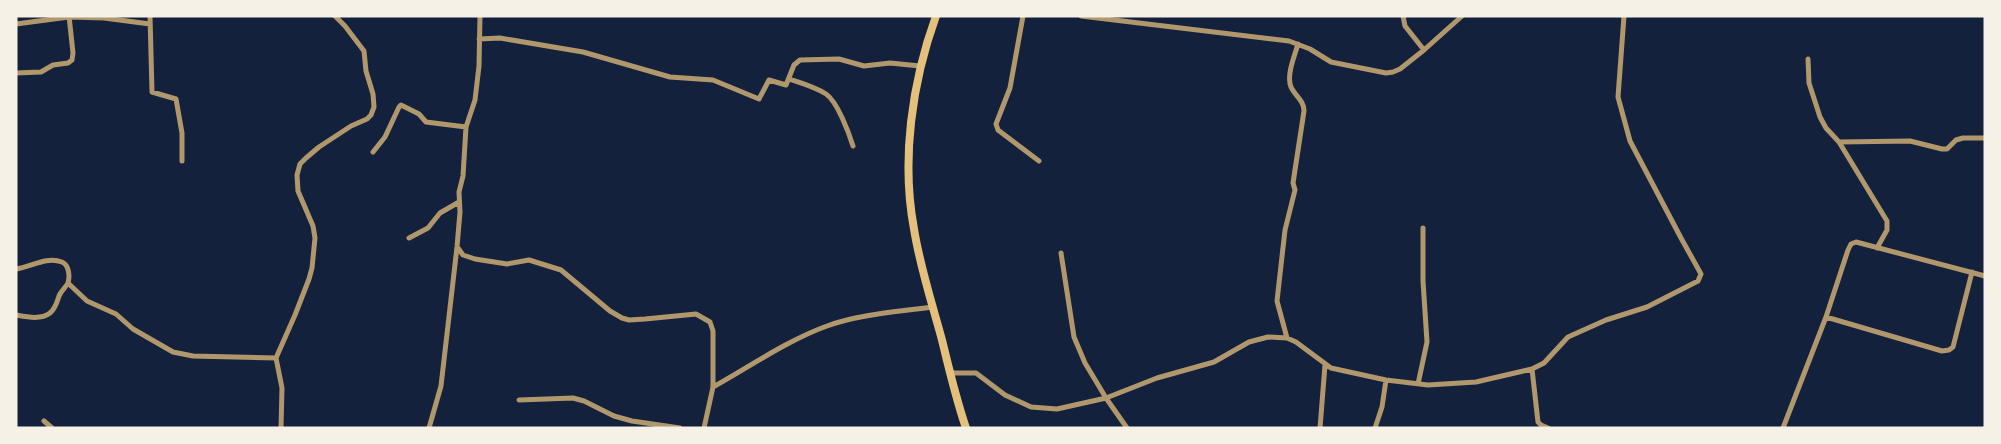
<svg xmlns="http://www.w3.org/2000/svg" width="2001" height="444" font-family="Signika,sans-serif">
<rect width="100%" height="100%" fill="#14213d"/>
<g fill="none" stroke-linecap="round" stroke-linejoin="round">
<path stroke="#b1986c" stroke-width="5" d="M 150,16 L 152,92 L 176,99 L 182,133 L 182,161
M 1023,16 L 1010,88 L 996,124 L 998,130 L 1039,161
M 1081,16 L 1289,41 L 1310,49 L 1331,62 L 1386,73 L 1393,72 L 1400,69 L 1424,50 L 1462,16
M 1403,16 L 1405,26 L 1424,50
M 16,24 L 69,17 L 104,18 L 150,24
M 479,39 L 500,38 L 583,52 L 670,77 L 713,80 L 759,99 L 769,80 L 786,85 L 794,65 L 800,60 L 839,59 L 864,66 L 890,63 L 920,66
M 1808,59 L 1809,83 L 1820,117 L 1826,128 L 1839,142 L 1887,221 L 1887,230 L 1877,248
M 16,73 L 41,72 L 53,65 L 68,63 L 72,60 L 73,53 L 69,16
M 789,79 C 801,83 815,87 826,94 C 837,101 849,133 853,146
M 1839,142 L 1910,141 L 1942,149 L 1947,149 L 1956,140 L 1963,138 L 1985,138
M 373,152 L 385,137 L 399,107 L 401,105 L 419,114 L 426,122 L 466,127
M 409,238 L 428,228 L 440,213 L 459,202
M 458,248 L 463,255 L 475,259 L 507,264 L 529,260 L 561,270 L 610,311 L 622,318 L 629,320 L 645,319 L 696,314 L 710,322 L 713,331 L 713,387 L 704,428
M 1061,253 L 1074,337 L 1085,363 L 1106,398 L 1127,428
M 16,269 C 31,267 46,256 62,262 C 69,265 70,276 68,283 C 66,287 61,291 59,296 C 57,302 56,308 50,313 C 41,320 27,317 16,315
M 68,283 L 87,301 L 116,314 L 133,329 L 173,352 L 193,356 L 276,358
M 1826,317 L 1848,250 L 1851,244 L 1856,242 L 1985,276
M 1287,338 L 1277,301 L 1285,230 L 1295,190 L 1293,183 L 1304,111 C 1304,100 1295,96 1291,87 C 1286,75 1295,55 1298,44
M 1532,369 L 1538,422 L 1541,425 L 1548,428
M 950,373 L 976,373 L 1005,395 L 1031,407 L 1057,409 L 1106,398 L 1157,378 L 1214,362 L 1249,342 L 1268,337 L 1287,338 L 1296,342 L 1331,368 L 1386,380 L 1428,385 L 1476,382 L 1532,369 L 1544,363 L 1568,337 L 1606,320 L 1647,307 L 1698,281 L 1701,274 L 1681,238 L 1630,141 L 1618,97 L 1624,16
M 1418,384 L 1427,342 L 1423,281 L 1423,228
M 713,387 C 749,367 788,340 827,326 C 860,314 898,312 932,307
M 519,400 L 573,398 L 584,401 L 614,416 L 632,421 L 680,428
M 44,421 L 52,428
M 281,428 L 282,388 L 276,358 L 295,315 L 309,279 L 312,268 L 315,238 L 313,226 L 298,191 L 297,175 L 300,164 L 306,158 L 319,147 L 351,126 L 367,119 L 371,115 L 374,107 L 373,94 L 366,71 L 364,51 L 345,26 L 335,16
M 429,428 L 441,386 L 457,247 L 460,212 L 459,192 L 463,176 L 466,127 L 475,100 L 479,66 L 480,16
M 1320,428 L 1325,365
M 1375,428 L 1382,407 L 1386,380
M 1783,428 L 1826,317 L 1942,351 L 1949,350 L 1953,347 L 1972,272"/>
<path stroke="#e5c07b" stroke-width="8" d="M 936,16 C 912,82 901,160 914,229 C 920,267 932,303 942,340 C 949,369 956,399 966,428"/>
</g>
<rect width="2001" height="444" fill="none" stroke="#f6f1e7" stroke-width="35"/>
</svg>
